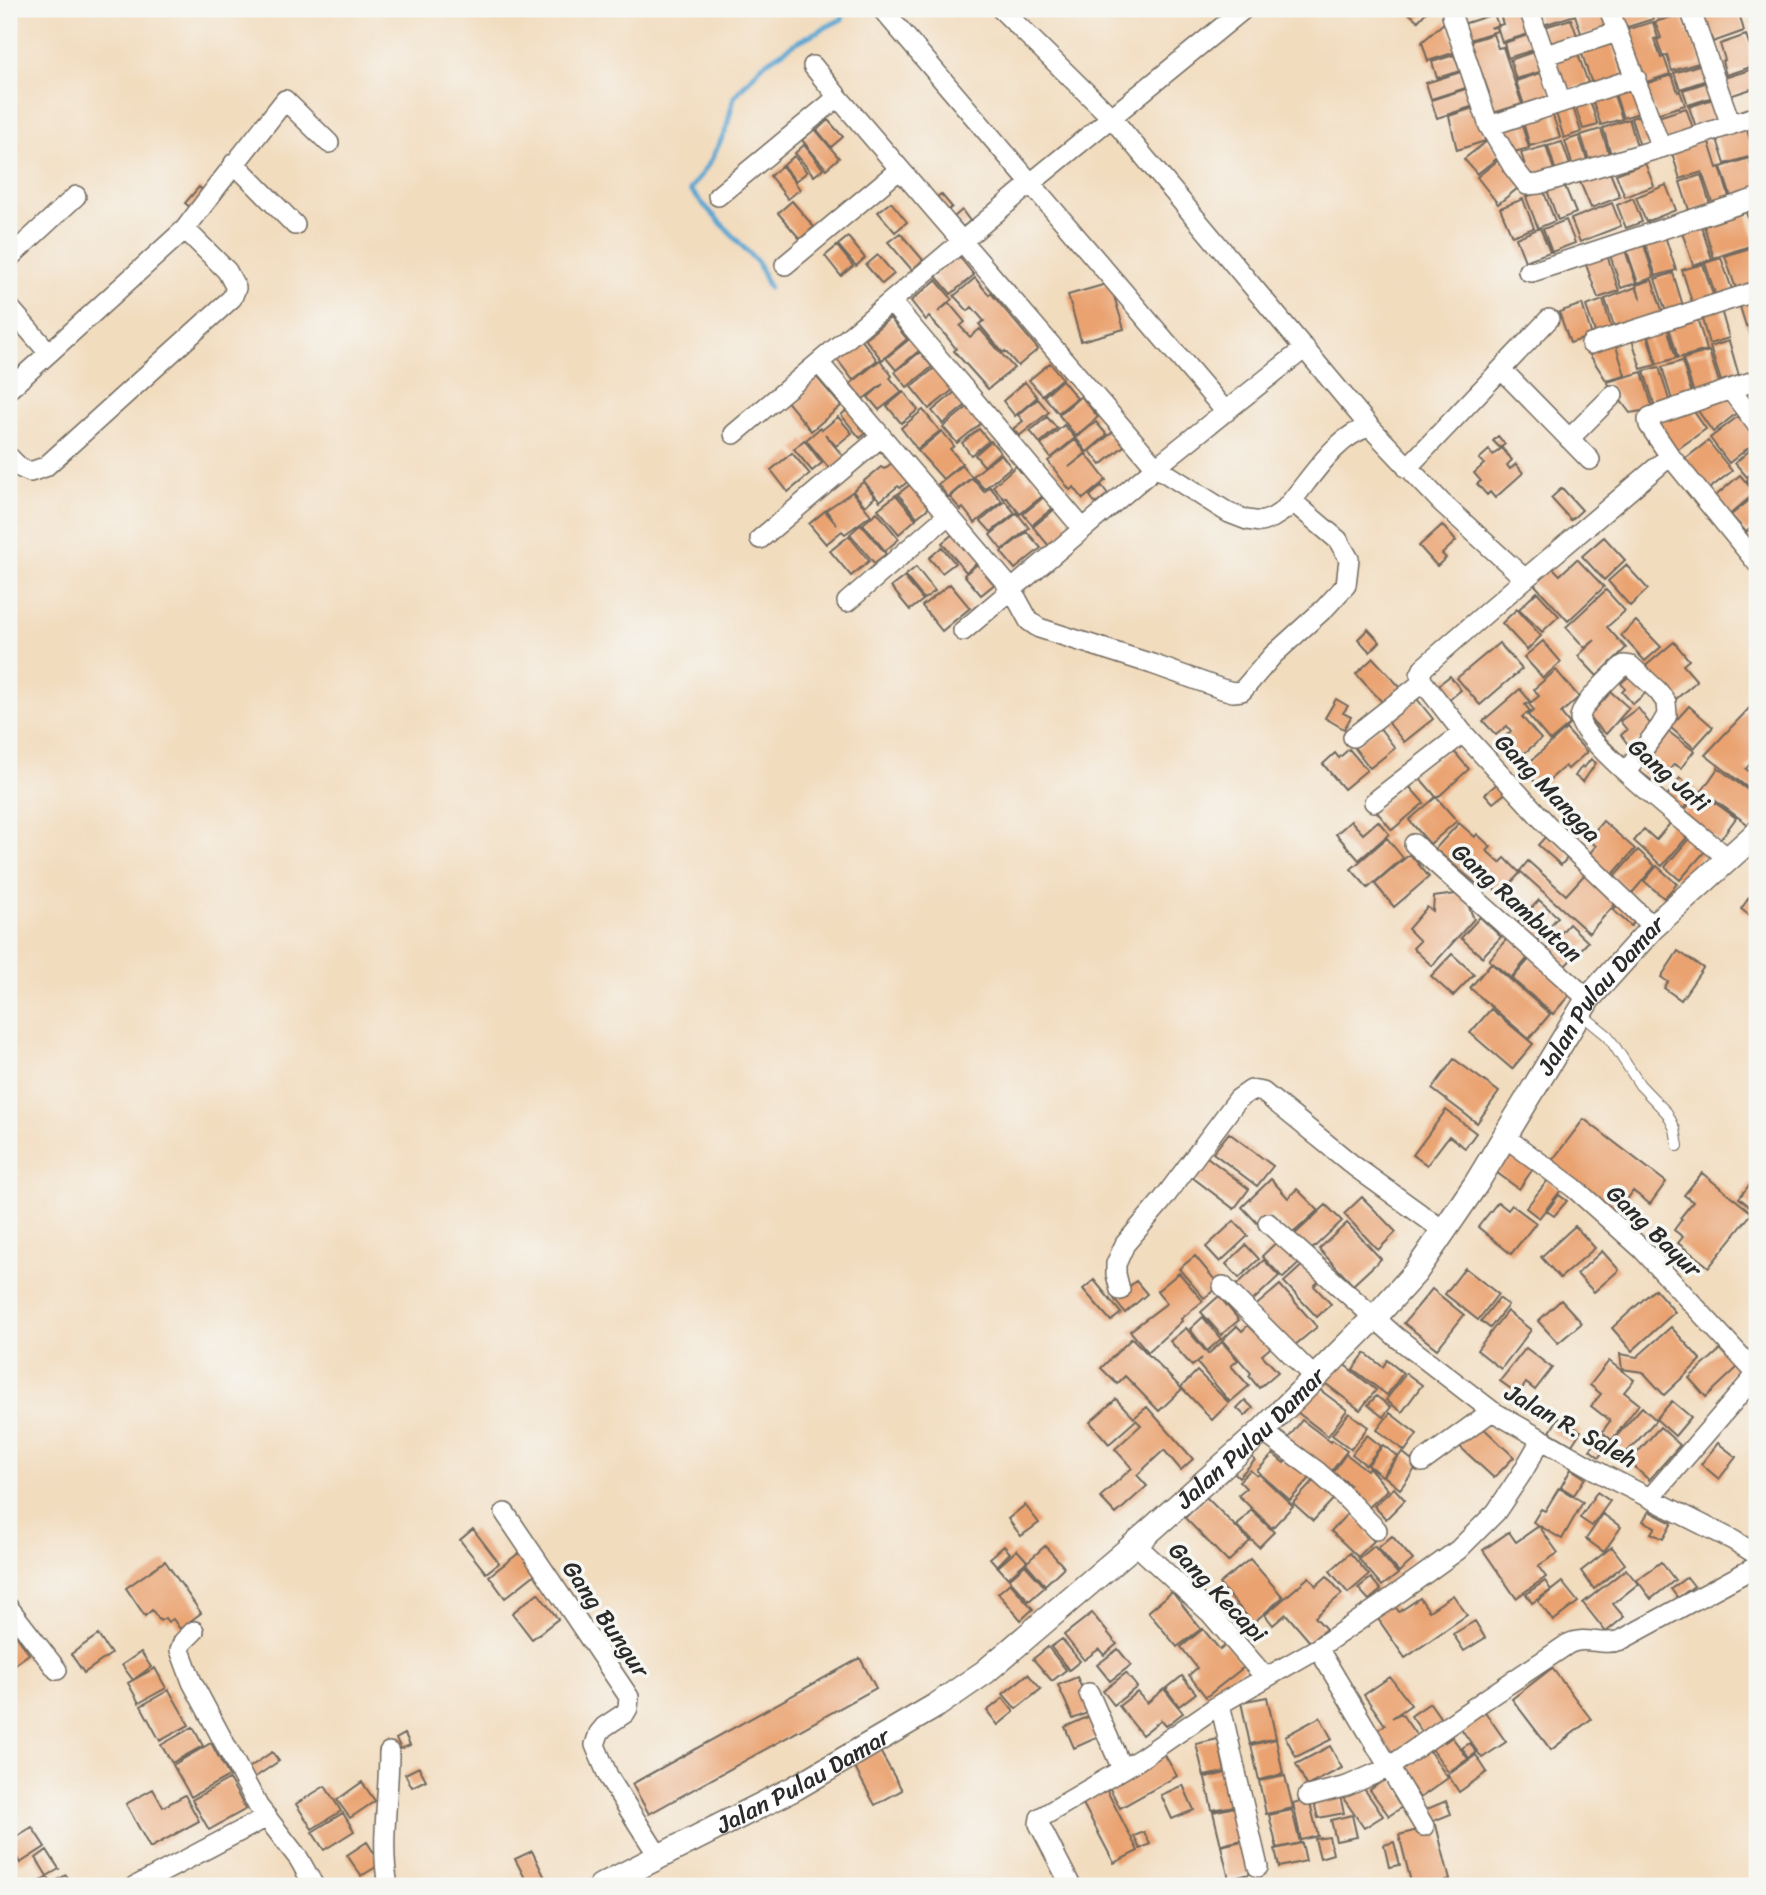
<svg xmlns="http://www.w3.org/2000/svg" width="1766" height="1895" font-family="Sriracha,sans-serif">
<rect width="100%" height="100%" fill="#f6f6f2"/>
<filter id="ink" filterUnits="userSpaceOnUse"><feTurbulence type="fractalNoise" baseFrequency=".0143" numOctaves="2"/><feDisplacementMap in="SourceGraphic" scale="14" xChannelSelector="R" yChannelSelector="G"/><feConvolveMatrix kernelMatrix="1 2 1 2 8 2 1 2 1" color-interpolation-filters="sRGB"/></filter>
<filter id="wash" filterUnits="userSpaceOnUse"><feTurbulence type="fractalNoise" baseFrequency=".00686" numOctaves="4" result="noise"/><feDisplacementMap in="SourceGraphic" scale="28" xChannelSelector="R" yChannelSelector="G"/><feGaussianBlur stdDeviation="1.57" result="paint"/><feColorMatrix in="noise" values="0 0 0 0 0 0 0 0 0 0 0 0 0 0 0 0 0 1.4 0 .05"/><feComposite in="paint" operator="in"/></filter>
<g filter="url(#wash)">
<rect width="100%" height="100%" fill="#f2dcbe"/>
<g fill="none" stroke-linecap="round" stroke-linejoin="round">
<path stroke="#58a5d1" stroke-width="5" d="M 769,288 L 758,263 L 690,190 L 710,162 L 726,130 L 734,97 L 762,65 L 797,42 L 842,19 L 846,9"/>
</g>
<g id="blocks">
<path fill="#eaa26f" d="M 1404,9 L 1429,9 L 1418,21 Z
M 1498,9 L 1524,9 L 1532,33 L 1502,42 L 1497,26 L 1503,24 Z
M 1534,9 L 1572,9 L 1574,13 L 1587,9 L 1603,9 L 1609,28 L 1582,36 L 1575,15 L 1540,26 Z
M 1614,9 L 1650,9 L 1653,19 L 1621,29 Z
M 1655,9 L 1687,9 L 1658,18 Z
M 1698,9 L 1738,9 L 1744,31 L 1713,42 L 1707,24 L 1703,25 Z
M 1494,14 L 1498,25 L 1490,28 L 1496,27 L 1497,31 L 1466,41 L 1460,25 Z
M 1681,14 L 1687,30 L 1702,62 L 1672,71 L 1667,55 L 1663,57 L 1657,40 L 1661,38 L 1655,22 Z
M 1571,19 L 1578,38 L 1547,47 L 1541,28 Z
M 1446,21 L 1456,52 L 1428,61 L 1422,42 Z
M 1653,22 L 1658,38 L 1654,39 L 1661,58 L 1664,57 L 1670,74 L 1644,83 L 1622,31 Z
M 1493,34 L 1498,48 L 1503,47 L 1522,104 L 1490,114 L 1483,95 L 1489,93 L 1482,74 L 1479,75 L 1471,41 Z
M 1531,34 L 1536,49 L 1508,58 L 1504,43 Z
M 1746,35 L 1757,65 L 1726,75 L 1722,61 L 1725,60 L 1720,44 Z
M 1611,41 L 1623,77 L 1593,87 L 1581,51 Z
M 1536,51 L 1543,71 L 1516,79 L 1510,60 Z
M 1577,51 L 1588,83 L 1563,91 L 1553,59 Z
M 1454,55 L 1460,71 L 1437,78 L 1432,62 Z
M 1702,64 L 1707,80 L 1680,89 L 1674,73 Z
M 1756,68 L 1757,87 L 1730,96 L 1724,78 Z
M 1467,70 L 1472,86 L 1431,99 L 1426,83 Z
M 1543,72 L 1551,97 L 1524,105 L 1516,81 Z
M 1672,75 L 1678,92 L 1680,91 L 1685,105 L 1656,114 L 1642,85 Z
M 1635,80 L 1645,111 L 1623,118 L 1613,87 Z
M 1708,82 L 1713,97 L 1688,105 L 1683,90 Z
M 1472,87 L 1477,105 L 1437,118 L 1431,100 Z
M 1612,89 L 1622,119 L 1601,125 L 1591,96 Z
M 1589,98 L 1598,125 L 1583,129 L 1574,102 Z
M 1713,99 L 1721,123 L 1697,130 L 1689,107 Z
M 1572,104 L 1581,132 L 1564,138 L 1555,110 Z
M 1476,107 L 1485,141 L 1457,150 L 1449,116 Z
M 1686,108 L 1694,131 L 1662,142 L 1655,118 Z
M 1552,113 L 1560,137 L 1530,146 L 1523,122 Z
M 1648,113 L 1657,141 L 1640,146 L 1631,118 Z
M 1629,119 L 1637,146 L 1611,154 L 1603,128 Z
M 828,120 L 843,137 L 831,147 L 817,130 Z
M 1521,123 L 1529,148 L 1510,153 L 1502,128 Z
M 1757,124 L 1757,146 L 1750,126 Z
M 1746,127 L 1755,155 L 1725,164 L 1716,136 Z
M 815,129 L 839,158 L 826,169 L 802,140 Z
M 1601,129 L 1610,157 L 1590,163 L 1581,135 Z
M 1579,136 L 1588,163 L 1573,167 L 1565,141 Z
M 1708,139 L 1717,168 L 1720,167 L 1730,200 L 1713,205 L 1702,172 L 1680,179 L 1671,150 Z
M 1487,141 L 1500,156 L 1477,174 L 1464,159 Z
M 1562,142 L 1571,168 L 1556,172 L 1548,146 Z
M 804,145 L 823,169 L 814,176 L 795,153 Z
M 1546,146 L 1555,173 L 1530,181 L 1521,153 Z
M 794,156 L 807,172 L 796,181 L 783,166 Z
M 1501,158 L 1523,184 L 1498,204 L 1477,177 Z
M 1749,158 L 1757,181 L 1757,189 L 1731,197 L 1721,167 Z
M 1645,163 L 1654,186 L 1625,197 L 1616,174 Z
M 782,166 L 800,189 L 788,199 L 770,176 Z
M 1609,170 L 1620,197 L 1591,208 L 1580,182 Z
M 1701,175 L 1710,204 L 1689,210 L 1680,182 Z
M 1564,184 L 1576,213 L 1558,220 L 1547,190 Z
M 1666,185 L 1676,210 L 1646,222 L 1636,197 Z
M 199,187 L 208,195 L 195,211 L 185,203 Z
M 1543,190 L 1555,221 L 1538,228 L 1526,197 Z
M 941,194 L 952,207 L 946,212 L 935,199 Z
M 1633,198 L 1642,222 L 1626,228 L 1617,205 Z
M 1523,199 L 1534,228 L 1512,236 L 1500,208 Z
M 792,201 L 814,227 L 800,239 L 778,213 Z
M 891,202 L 907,222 L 895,232 L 878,212 Z
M 1612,203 L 1621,226 L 1580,242 L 1571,219 Z
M 962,210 L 970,221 L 963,227 L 954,217 Z
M 1746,212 L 1756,244 L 1714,258 L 1704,226 Z
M 1566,220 L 1575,243 L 1552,252 L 1543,229 Z
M 1701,226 L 1712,259 L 1693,265 L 1682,232 Z
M 1540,228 L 1550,252 L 1525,261 L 1516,238 Z
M 900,233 L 923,260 L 912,270 L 888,242 Z
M 1665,236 L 1676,270 L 1656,276 L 1645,243 Z
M 848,237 L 865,258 L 856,266 L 838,245 Z
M 1644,245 L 1654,277 L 1638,283 L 1627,251 Z
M 837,246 L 853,266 L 841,276 L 825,256 Z
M 1753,247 L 1757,260 L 1757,286 L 1737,292 L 1725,256 Z
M 1625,250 L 1636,283 L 1621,288 L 1610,255 Z
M 878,255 L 894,274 L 882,284 L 866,265 Z
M 958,255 L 974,275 L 951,294 L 935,275 Z
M 1607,255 L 1619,291 L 1598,298 L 1585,262 Z
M 1721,258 L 1733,292 L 1716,297 L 1705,263 Z
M 1703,264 L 1714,298 L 1693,305 L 1682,270 Z
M 1673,273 L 1683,306 L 1666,312 L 1655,279 Z
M 975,278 L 989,295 L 991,293 L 1038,349 L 1018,366 L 1005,351 L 1003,353 L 979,324 L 984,321 L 972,307 L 968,311 L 954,296 Z
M 936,280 L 952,299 L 938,312 L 949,303 L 965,322 L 960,326 L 970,337 L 980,329 L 1014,368 L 988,389 L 954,351 L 956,349 L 947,337 L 929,317 L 926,320 L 911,301 Z
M 1652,280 L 1663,313 L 1614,326 L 1605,299 L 1636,287 L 1641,300 L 1636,285 Z
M 1110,283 L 1124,329 L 1081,341 L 1068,295 Z
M 1757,295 L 1757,323 L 1746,326 L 1738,300 Z
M 1603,300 L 1612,330 L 1596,335 L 1586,306 Z
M 1582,304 L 1592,336 L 1570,343 L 1559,312 Z
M 1720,306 L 1729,338 L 1709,344 L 1700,312 Z
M 1696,315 L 1707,350 L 1678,358 L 1668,324 Z
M 890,318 L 907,339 L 882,360 L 865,339 Z
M 1666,324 L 1676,358 L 1657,364 L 1647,329 Z
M 1757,325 L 1757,355 L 1748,327 Z
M 1646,331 L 1656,365 L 1641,369 L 1631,336 Z
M 912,337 L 921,349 L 896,370 L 886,358 Z
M 860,338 L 877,360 L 853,380 L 836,358 Z
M 1614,340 L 1625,375 L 1606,380 L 1586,349 Z
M 1729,341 L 1739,376 L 1721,381 L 1710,347 Z
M 1709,351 L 1720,385 L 1694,393 L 1683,359 Z
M 920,352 L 932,367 L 907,387 L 895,372 Z
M 880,360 L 892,376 L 890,378 L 902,392 L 879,410 L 868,397 L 883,384 L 863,399 L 850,384 Z
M 1682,361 L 1692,394 L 1672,400 L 1662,367 Z
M 1050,363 L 1062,378 L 1042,395 L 1029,380 Z
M 936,367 L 954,389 L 929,409 L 911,387 Z
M 1659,367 L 1670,403 L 1655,407 L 1644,371 Z
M 1642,372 L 1653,409 L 1630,413 L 1607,382 Z
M 815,375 L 841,406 L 811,431 L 785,399 Z
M 1062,380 L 1077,398 L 1058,413 L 1044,396 Z
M 1025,382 L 1037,397 L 1015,416 L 1003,401 Z
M 1757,384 L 1757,410 L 1738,390 Z
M 904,392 L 918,410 L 901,423 L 887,406 Z
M 955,392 L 966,405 L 943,424 L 932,411 Z
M 1727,393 L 1738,412 L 1713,432 L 1694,405 Z
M 1081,396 L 1098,417 L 1076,436 L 1059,415 Z
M 1038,399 L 1049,412 L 1019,436 L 1013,429 L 1023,421 L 1018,415 Z
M 1688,403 L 1706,429 L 1672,453 L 1654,427 Z
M 970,405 L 984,421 L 957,443 L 943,427 Z
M 851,407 L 870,430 L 860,438 L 841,415 Z
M 923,410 L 940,431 L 917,449 L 901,428 Z
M 1741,414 L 1757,434 L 1757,441 L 1729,463 L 1710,438 Z
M 838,417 L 852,433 L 836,446 L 825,434 L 846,460 L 832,472 L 806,440 L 820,428 L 822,430 Z
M 1047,417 L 1057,428 L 1040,443 L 1030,431 Z
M 1096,422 L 1107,435 L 1087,452 L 1076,438 Z
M 1064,425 L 1075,438 L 1051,458 L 1041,445 Z
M 979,429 L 989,441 L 971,455 L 962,443 Z
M 942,431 L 954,446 L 950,449 L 962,463 L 943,479 L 918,451 Z
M 1114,431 L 1125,445 L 1101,465 L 1090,451 Z
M 1498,436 L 1505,444 L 1500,448 L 1493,441 Z
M 804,440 L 822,463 L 812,471 L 794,449 Z
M 1075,440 L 1086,453 L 1069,467 L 1086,454 L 1106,480 L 1083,499 L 1074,487 L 1070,490 L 1048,461 Z
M 991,441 L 1000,452 L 984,466 L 975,455 Z
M 1708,441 L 1732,471 L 1705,492 L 1681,462 Z
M 1757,444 L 1757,469 L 1747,477 L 1735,463 Z
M 1502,448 L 1512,460 L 1507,465 L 1510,469 L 1516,464 L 1523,473 L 1495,498 L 1490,492 L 1487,495 L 1477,484 L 1481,481 L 1474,473 L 1484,464 L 1479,459 L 1489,450 L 1493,455 Z
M 792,453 L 810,474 L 788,492 L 771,470 Z
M 1001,454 L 1011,467 L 984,489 L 973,476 Z
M 897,459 L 912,478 L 900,488 L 898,486 L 880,501 L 864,481 L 881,467 L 884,469 Z
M 962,465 L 972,477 L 948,497 L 938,484 Z
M 1016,466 L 1028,481 L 1032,477 L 1045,494 L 1020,514 L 1006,497 L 1004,499 L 993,486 Z
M 1757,471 L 1757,492 L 1747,480 Z
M 1740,475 L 1755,493 L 1727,517 L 1712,499 Z
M 972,478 L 984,492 L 990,487 L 1002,501 L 975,523 L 963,508 L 961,510 L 950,497 Z
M 917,479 L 936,502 L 917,517 L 898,494 Z
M 863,482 L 875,497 L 865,506 L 853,491 Z
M 1102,486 L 1108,494 L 1096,504 L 1090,496 Z
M 1562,488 L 1582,510 L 1571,520 L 1551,498 Z
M 852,492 L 871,515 L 845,534 L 842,531 L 826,544 L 809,524 L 825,511 L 837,525 L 826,510 Z
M 896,495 L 916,519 L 899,534 L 878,509 Z
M 1756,495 L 1757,497 L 1757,523 L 1746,532 L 1731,515 Z
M 1045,496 L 1054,507 L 1032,525 L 1023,514 Z
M 1005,501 L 1015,513 L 991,532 L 981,521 Z
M 1055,509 L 1070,528 L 1049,546 L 1033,527 Z
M 877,512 L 899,539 L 885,551 L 863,524 Z
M 1017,513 L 1029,528 L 1002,550 L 990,535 Z
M 861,524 L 886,554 L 874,563 L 850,534 Z
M 1442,525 L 1456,541 L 1442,554 L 1446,558 L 1437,566 L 1419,546 Z
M 959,529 L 983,558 L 966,572 L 942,543 Z
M 1757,530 L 1757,554 L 1745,540 Z
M 1027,532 L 1041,548 L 1015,569 L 1001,552 Z
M 849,536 L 869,561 L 851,576 L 830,551 Z
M 1604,537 L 1625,560 L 1604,580 L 1582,556 Z
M 942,547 L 955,563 L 942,573 L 929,558 Z
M 984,559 L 1001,579 L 981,595 L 964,575 Z
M 1577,559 L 1604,587 L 1568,621 L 1533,583 L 1551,566 L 1560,575 Z
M 1626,565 L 1648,589 L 1630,606 L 1608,581 Z
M 916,567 L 935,591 L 924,599 L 905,576 Z
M 904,577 L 923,600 L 910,610 L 891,587 Z
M 950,584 L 970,608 L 942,631 L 922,606 Z
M 1606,590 L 1625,611 L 1607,627 L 1626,648 L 1597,676 L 1578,656 L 1595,640 L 1585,648 L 1566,627 Z
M 1537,592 L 1559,616 L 1542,632 L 1519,609 Z
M 1517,609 L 1541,636 L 1527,650 L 1502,623 Z
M 1636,621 L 1661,647 L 1645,661 L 1621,635 Z
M 1368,629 L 1380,642 L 1370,652 L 1358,639 Z
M 1543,641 L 1561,662 L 1543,678 L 1524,657 Z
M 1674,642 L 1689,660 L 1683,665 L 1697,681 L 1676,699 L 1662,683 L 1642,669 Z
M 1499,643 L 1522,669 L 1480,705 L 1457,678 Z
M 1373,658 L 1401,688 L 1384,704 L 1356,674 Z
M 1556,670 L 1579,697 L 1561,713 L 1570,724 L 1550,741 L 1528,715 L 1534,710 L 1529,704 L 1539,696 L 1534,689 Z
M 1633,673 L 1648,691 L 1633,704 L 1622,692 L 1625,689 L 1621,683 Z
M 1450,676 L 1461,690 L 1443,705 L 1432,690 Z
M 1520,689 L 1530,701 L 1525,705 L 1530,711 L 1522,717 L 1541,739 L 1515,761 L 1499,742 L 1511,731 L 1507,726 L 1496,735 L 1483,721 Z
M 1611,692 L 1629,708 L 1606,734 L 1588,717 Z
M 1336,699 L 1348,706 L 1343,713 L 1351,717 L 1344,729 L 1325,718 Z
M 1417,699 L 1433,719 L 1404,742 L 1388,722 Z
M 1756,701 L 1757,703 L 1757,755 L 1746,769 L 1757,777 L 1757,785 L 1752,791 L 1705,755 Z
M 1689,706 L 1713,727 L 1694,748 L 1670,727 Z
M 1638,708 L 1654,729 L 1630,747 L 1621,735 L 1627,730 L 1620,721 Z
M 1379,727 L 1395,748 L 1370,768 L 1354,747 Z
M 1566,729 L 1587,752 L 1568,769 L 1565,766 L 1540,788 L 1523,768 Z
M 1669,732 L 1694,751 L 1681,768 L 1674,764 L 1658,785 L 1639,771 Z
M 1451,748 L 1469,769 L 1437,798 L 1418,776 Z
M 1349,749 L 1367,770 L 1344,789 L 1323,764 L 1335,753 L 1339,758 Z
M 1591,759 L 1596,763 L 1583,782 L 1575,776 L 1582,766 L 1584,768 Z
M 1718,768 L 1757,797 L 1757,821 L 1753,828 L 1702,791 Z
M 1680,778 L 1697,790 L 1681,812 L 1664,800 Z
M 1499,782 L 1507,792 L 1493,803 L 1485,794 Z
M 1408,785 L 1424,803 L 1392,830 L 1376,811 Z
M 1699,791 L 1736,818 L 1719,841 L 1682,814 Z
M 1436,797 L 1457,821 L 1430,844 L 1409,820 Z
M 1673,820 L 1689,835 L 1662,866 L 1634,841 L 1644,829 L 1656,840 Z
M 1351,821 L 1363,834 L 1378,821 L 1389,834 L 1359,860 L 1336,834 Z
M 1603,821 L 1635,849 L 1609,879 L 1588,855 L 1596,846 L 1588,839 Z
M 1459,823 L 1475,837 L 1477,834 L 1491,847 L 1487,851 L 1500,863 L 1505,858 L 1520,873 L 1500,895 L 1484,879 L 1478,885 L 1435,849 Z
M 1547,835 L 1570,855 L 1561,865 L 1538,845 Z
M 1692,835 L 1707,849 L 1680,880 L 1665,867 Z
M 1387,838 L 1403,858 L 1368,888 L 1351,869 Z
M 1638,850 L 1655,866 L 1632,893 L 1614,877 Z
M 1410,854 L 1429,877 L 1394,907 L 1375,884 Z
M 1528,861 L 1566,895 L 1586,873 L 1618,901 L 1589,933 L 1520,871 Z
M 1657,866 L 1677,884 L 1664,898 L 1644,881 Z
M 1753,892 L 1757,895 L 1757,921 L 1741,909 Z
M 1463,893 L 1474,919 L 1432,966 L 1413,948 L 1420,941 L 1408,929 L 1427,907 L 1433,911 L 1434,897 Z
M 1539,900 L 1558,917 L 1532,946 L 1513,928 Z
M 1620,902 L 1638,918 L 1631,926 L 1613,910 Z
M 1480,917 L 1501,937 L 1482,957 L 1461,938 Z
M 1569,924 L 1588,942 L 1562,969 L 1544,952 Z
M 1509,936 L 1531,954 L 1511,978 L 1489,960 Z
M 1678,951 L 1703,968 L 1681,1000 L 1664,988 L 1668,982 L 1661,977 Z
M 1452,954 L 1474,974 L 1453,996 L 1431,976 Z
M 1532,956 L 1573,991 L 1553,1014 L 1512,979 Z
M 1491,963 L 1550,1014 L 1529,1039 L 1470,988 Z
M 1491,1009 L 1533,1044 L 1512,1069 L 1470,1033 Z
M 1454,1059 L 1499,1092 L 1477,1123 L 1432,1089 Z
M 1446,1110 L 1476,1133 L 1465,1148 L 1449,1136 L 1427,1165 L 1413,1155 Z
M 1584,1119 L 1666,1182 L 1650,1204 L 1633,1191 L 1618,1213 L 1551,1162 Z
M 1229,1133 L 1273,1166 L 1257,1186 L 1213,1153 Z
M 1512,1149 L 1535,1166 L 1519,1189 L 1496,1172 Z
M 1203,1154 L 1249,1189 L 1234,1209 L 1188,1174 Z
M 1702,1173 L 1752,1213 L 1709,1267 L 1678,1243 L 1683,1237 L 1674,1230 L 1682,1219 L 1680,1218 L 1693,1202 L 1684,1195 Z
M 1271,1179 L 1288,1198 L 1297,1189 L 1318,1210 L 1292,1234 L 1272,1213 L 1259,1225 L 1242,1207 Z
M 1548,1180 L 1561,1190 L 1539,1218 L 1526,1208 Z
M 1750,1184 L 1757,1189 L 1757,1212 L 1739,1198 Z
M 1559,1195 L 1567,1201 L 1554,1216 L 1547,1211 Z
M 1362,1197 L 1396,1232 L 1378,1250 L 1344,1214 Z
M 1498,1202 L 1508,1210 L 1512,1205 L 1536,1223 L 1511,1254 L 1478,1227 Z
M 1326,1205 L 1342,1221 L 1308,1253 L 1293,1236 Z
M 1234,1221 L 1248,1236 L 1220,1262 L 1206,1247 Z
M 1347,1223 L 1381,1259 L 1353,1285 L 1319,1249 Z
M 1575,1226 L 1595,1248 L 1560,1278 L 1541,1257 Z
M 1282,1237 L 1303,1260 L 1283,1278 L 1262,1256 Z
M 1246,1245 L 1259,1259 L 1239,1278 L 1226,1264 Z
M 1602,1251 L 1619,1270 L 1594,1292 L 1577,1274 Z
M 1195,1256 L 1220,1286 L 1204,1298 L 1179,1269 Z
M 1264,1260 L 1279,1276 L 1247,1306 L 1232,1289 Z
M 1306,1262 L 1321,1279 L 1314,1286 L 1331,1304 L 1317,1317 L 1284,1282 Z
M 1465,1268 L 1498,1294 L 1478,1320 L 1445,1294 Z
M 1179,1273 L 1203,1301 L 1181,1319 L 1182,1321 L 1148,1352 L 1130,1331 L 1167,1303 L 1157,1291 Z
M 1094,1280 L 1121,1313 L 1111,1321 L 1083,1289 Z
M 1136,1281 L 1147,1294 L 1125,1313 L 1114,1299 Z
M 1280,1285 L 1317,1327 L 1289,1350 L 1253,1308 Z
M 1432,1289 L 1464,1315 L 1437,1349 L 1404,1323 Z
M 1655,1289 L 1675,1312 L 1632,1351 L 1612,1328 Z
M 1219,1296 L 1239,1320 L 1221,1335 L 1201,1312 Z
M 1499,1298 L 1508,1305 L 1490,1328 L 1481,1321 Z
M 1561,1300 L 1582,1323 L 1558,1343 L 1538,1321 Z
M 1507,1311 L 1531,1330 L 1501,1369 L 1477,1350 Z
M 1203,1317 L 1221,1339 L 1207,1351 L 1190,1329 Z
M 1255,1319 L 1276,1343 L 1262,1355 L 1278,1372 L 1259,1388 L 1249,1376 L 1251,1373 L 1222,1340 L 1237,1326 L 1242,1331 Z
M 1671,1327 L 1701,1360 L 1664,1395 L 1643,1372 L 1622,1369 L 1620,1354 L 1637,1357 Z
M 1186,1328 L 1208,1354 L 1222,1342 L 1238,1360 L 1231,1366 L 1249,1386 L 1230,1402 L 1197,1363 L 1202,1358 L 1192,1366 L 1170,1341 Z
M 1132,1338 L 1182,1389 L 1159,1411 L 1125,1376 L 1117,1384 L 1101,1368 Z
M 1526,1348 L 1552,1368 L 1535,1390 L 1526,1383 L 1518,1394 L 1500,1381 Z
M 1721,1349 L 1738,1367 L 1706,1397 L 1689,1378 Z
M 1365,1353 L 1383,1367 L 1387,1360 L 1403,1373 L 1387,1395 L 1353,1369 Z
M 1337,1359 L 1376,1390 L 1360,1410 L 1321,1380 Z
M 1609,1361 L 1634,1380 L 1624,1392 L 1639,1404 L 1612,1440 L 1602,1432 L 1610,1421 L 1591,1406 L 1601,1394 L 1590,1385 Z
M 1197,1371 L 1229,1403 L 1212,1420 L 1181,1387 Z
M 1406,1373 L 1422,1385 L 1402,1412 L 1386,1400 Z
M 1316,1387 L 1347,1410 L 1328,1436 L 1297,1412 Z
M 1376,1396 L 1391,1407 L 1383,1417 L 1368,1405 Z
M 1116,1399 L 1134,1418 L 1147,1407 L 1193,1459 L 1181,1470 L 1164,1450 L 1137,1475 L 1147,1486 L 1116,1514 L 1100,1497 L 1132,1468 L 1115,1449 L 1141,1425 L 1136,1420 L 1109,1444 L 1090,1422 Z
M 1245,1400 L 1253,1408 L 1245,1416 L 1237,1408 Z
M 1672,1401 L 1691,1417 L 1675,1436 L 1656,1419 Z
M 1642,1407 L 1656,1420 L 1622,1458 L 1608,1446 Z
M 1349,1413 L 1368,1427 L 1351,1449 L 1332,1435 Z
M 1390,1413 L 1417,1434 L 1405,1451 L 1377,1430 Z
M 1558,1418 L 1581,1431 L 1572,1445 L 1550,1432 Z
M 1302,1420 L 1331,1442 L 1332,1440 L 1347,1451 L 1330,1473 L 1287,1440 Z
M 1478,1423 L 1514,1457 L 1494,1478 L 1458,1445 Z
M 1660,1427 L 1680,1445 L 1649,1480 L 1629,1462 Z
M 1602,1434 L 1611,1441 L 1599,1457 L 1590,1450 Z
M 1367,1435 L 1381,1446 L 1366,1465 L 1352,1454 Z
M 1718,1443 L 1736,1457 L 1719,1479 L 1701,1464 Z
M 1383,1445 L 1397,1456 L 1382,1476 L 1368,1465 Z
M 1402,1452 L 1418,1465 L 1400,1489 L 1384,1476 Z
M 1249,1454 L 1255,1460 L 1239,1477 L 1233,1471 Z
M 1273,1454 L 1284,1463 L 1290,1456 L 1312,1476 L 1290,1500 L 1257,1471 Z
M 1346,1454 L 1367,1470 L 1369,1467 L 1388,1490 L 1367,1509 L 1347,1487 L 1350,1485 L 1333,1472 Z
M 1571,1469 L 1585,1478 L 1574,1495 L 1561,1487 Z
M 1250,1470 L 1257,1476 L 1259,1474 L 1293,1506 L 1272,1528 L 1238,1495 L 1246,1488 L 1239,1481 Z
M 1319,1475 L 1339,1493 L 1313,1521 L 1293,1503 Z
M 1394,1488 L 1405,1500 L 1386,1519 L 1374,1506 Z
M 1559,1488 L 1583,1502 L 1562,1539 L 1533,1522 L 1541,1509 L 1545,1511 Z
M 1597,1492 L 1610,1501 L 1592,1526 L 1580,1518 Z
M 1206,1497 L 1250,1541 L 1228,1562 L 1185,1518 Z
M 1025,1505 L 1039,1523 L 1021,1536 L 1008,1519 Z
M 1251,1510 L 1274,1532 L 1259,1547 L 1237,1526 Z
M 1649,1511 L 1672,1523 L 1663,1539 L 1651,1533 L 1655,1527 L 1643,1521 Z
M 1348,1513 L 1371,1529 L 1367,1533 L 1374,1541 L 1358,1557 L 1331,1531 Z
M 1603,1514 L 1621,1527 L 1604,1552 L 1586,1539 Z
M 1539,1526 L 1558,1553 L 1538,1566 L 1546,1577 L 1516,1598 L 1483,1550 L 1509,1532 L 1516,1542 Z
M 473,1529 L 499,1563 L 486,1573 L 460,1540 Z
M 1392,1536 L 1413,1560 L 1399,1572 L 1378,1548 Z
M 1004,1546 L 1010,1553 L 997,1566 L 990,1558 Z
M 1045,1546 L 1064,1567 L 1045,1585 L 1026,1563 Z
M 1374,1546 L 1398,1574 L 1382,1586 L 1359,1559 Z
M 1612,1547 L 1625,1564 L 1594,1589 L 1581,1571 Z
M 523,1550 L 539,1571 L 505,1598 L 489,1576 Z
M 1017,1550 L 1027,1561 L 1008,1578 L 998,1567 Z
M 1350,1553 L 1369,1575 L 1348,1593 L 1330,1571 Z
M 1250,1559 L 1283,1597 L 1253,1623 L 1219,1584 Z
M 165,1561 L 201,1613 L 180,1629 L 173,1619 L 168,1622 L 165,1618 L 160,1621 L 152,1610 L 145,1616 L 126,1588 Z
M 1661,1562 L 1675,1580 L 1651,1599 L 1637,1580 Z
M 1025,1565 L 1045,1587 L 1029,1601 L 1009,1579 Z
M 1626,1569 L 1638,1584 L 1613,1604 L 1624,1617 L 1606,1632 L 1583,1603 Z
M 1327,1576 L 1342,1594 L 1315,1617 L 1326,1629 L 1310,1642 L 1286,1614 L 1273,1625 L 1265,1615 L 1309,1577 L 1316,1586 Z
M 1687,1577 L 1694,1586 L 1678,1598 L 1671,1589 Z
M 1371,1578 L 1381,1590 L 1369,1600 L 1358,1588 Z
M 1545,1581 L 1551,1590 L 1532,1603 L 1526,1594 Z
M 1562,1582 L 1578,1602 L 1553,1621 L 1538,1601 Z
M 1010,1583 L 1033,1609 L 1021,1620 L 998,1593 Z
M 1172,1592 L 1201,1629 L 1177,1647 L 1148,1612 Z
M 538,1593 L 558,1619 L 532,1639 L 512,1613 Z
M 1453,1595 L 1467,1615 L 1405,1658 L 1374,1613 L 1391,1601 L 1399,1612 L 1420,1598 L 1429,1611 Z
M 1092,1613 L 1117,1644 L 1104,1655 L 1099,1649 L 1084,1660 L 1064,1635 Z
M 1475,1621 L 1485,1638 L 1464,1651 L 1453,1634 Z
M 1203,1629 L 1220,1650 L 1226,1645 L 1244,1667 L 1206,1697 L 1189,1675 L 1197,1668 L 1181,1647 Z
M 14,1632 L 29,1654 L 11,1667 L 9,1663 L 9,1635 Z
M 98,1635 L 111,1654 L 84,1673 L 71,1654 Z
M 1062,1639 L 1080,1661 L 1069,1670 L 1051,1647 Z
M 1048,1647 L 1066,1670 L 1052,1681 L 1033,1659 Z
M 1118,1649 L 1131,1665 L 1110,1681 L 1097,1665 Z
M 141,1652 L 151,1667 L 133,1680 L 122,1665 Z
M 860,1658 L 876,1688 L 649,1814 L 632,1784 Z
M 155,1668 L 166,1688 L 139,1703 L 128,1683 Z
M 1552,1668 L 1591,1719 L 1551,1750 L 1512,1699 Z
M 1126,1673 L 1137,1687 L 1114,1705 L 1103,1691 Z
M 1028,1674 L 1041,1689 L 1016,1709 L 1003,1694 Z
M 1182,1676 L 1196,1693 L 1179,1706 L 1166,1689 Z
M 1077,1677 L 1092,1711 L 1073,1719 L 1058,1685 Z
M 1390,1677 L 1411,1705 L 1392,1718 L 1401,1713 L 1419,1739 L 1393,1757 L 1375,1731 L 1385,1725 L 1364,1695 Z
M 1164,1689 L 1183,1713 L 1166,1726 L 1161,1720 L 1142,1735 L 1119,1706 L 1137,1692 L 1147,1703 Z
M 169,1690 L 189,1725 L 160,1741 L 141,1706 Z
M 1267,1697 L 1276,1738 L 1250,1744 L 1241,1702 Z
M 1003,1698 L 1014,1712 L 998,1725 L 987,1711 Z
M 1430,1703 L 1444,1723 L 1425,1736 L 1411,1716 Z
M 1481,1706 L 1506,1742 L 1482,1758 L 1457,1723 Z
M 1094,1714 L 1103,1735 L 1074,1748 L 1065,1727 Z
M 1320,1717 L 1332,1739 L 1296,1757 L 1285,1736 Z
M 193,1727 L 203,1746 L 172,1763 L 161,1745 Z
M 405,1734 L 410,1745 L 401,1749 L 396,1739 Z
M 1441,1735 L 1445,1742 L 1452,1737 L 1468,1759 L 1448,1772 L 1428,1743 Z
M 1218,1739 L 1225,1772 L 1204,1776 L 1196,1744 Z
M 1276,1739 L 1283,1774 L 1259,1780 L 1251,1745 Z
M 211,1743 L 229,1776 L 191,1797 L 173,1765 Z
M 1470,1743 L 1476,1753 L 1469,1758 L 1462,1748 Z
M 877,1746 L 902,1790 L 875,1805 L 851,1761 Z
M 1330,1746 L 1342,1768 L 1307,1786 L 1296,1764 Z
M 1426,1746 L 1448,1778 L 1420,1798 L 1398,1766 Z
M 1162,1750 L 1177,1776 L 1120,1808 L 1106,1781 Z
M 272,1752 L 279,1761 L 254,1778 L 247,1769 Z
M 1476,1755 L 1487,1772 L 1459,1792 L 1448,1775 Z
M 419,1767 L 426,1780 L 412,1787 L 405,1774 Z
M 1226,1773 L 1234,1806 L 1212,1810 L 1205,1778 Z
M 1285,1776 L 1293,1808 L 1266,1814 L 1259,1781 Z
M 1389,1776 L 1408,1803 L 1389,1816 L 1370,1790 Z
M 229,1779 L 246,1809 L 209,1830 L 192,1800 Z
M 362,1782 L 375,1801 L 350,1818 L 337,1800 Z
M 1360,1783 L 1383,1816 L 1364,1828 L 1341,1795 Z
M 1104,1785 L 1138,1851 L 1114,1863 L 1080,1798 Z
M 1183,1785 L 1194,1810 L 1172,1819 L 1161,1795 Z
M 325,1786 L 341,1811 L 312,1829 L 296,1804 Z
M 153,1789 L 163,1807 L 185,1795 L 199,1821 L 150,1848 L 126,1804 Z
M 1340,1796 L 1344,1813 L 1318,1818 L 1314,1802 Z
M 1309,1799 L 1318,1836 L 1301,1840 L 1293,1803 Z
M 1446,1801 L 1451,1814 L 1426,1824 L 1420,1812 Z
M 1235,1807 L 1242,1840 L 1221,1845 L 1213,1812 Z
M 1292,1810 L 1300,1843 L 1277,1848 L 1269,1815 Z
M 343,1813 L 354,1831 L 324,1850 L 312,1832 Z
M 1352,1815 L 1357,1837 L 1336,1841 L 1331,1820 Z
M 1436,1825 L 1450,1880 L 1429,1886 L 1412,1886 L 1399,1835 Z
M 32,1827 L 45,1847 L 20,1863 L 9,1846 L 9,1841 Z
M 1144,1832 L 1150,1844 L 1140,1849 L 1134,1836 Z
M 1329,1837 L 1333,1854 L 1320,1858 L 1315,1839 Z
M 1242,1841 L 1250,1874 L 1229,1879 L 1221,1846 Z
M 367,1842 L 381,1864 L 361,1876 L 347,1855 Z
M 1394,1842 L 1400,1865 L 1389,1867 L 1384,1845 Z
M 1302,1843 L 1306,1861 L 1279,1867 L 1275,1849 Z
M 47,1850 L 59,1869 L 47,1876 L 36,1858 Z
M 532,1851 L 546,1880 L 534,1886 L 529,1886 L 515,1859 Z
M 66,1875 L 73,1886 L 32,1886 L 48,1877 L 52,1883 Z"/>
</g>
</g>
<g filter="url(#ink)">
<use href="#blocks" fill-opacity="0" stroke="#71695e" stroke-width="2"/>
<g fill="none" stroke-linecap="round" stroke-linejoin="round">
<g stroke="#71695e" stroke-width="12">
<path id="service" d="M 1581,1014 L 1608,1036 L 1640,1085 L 1667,1113 L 1675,1129 L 1678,1146"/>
</g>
<g stroke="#71695e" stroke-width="22">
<path id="minor" d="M 882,9 L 1226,412
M 1001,9 L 1111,117 L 1370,427
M 1454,9 L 1452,16 L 1489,126 L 1513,167 L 1527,185 L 1539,184 L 1661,148 L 1757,116
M 1529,9 L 1561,102
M 1609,9 L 1661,148
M 1690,9 L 1731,125
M 1546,55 L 1617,32
M 813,66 L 838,97 L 1156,467 L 1229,513 L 1247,520 L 1261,522 L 1272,518 L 1283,511 C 1308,484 1334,435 1370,427 L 1441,502 L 1525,579
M 1489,126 L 1636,78
M 234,163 L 295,225
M 718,196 L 838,97
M 9,258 L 76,196
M 785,265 L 900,169
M 1528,271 L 1532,272 L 1757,198
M 891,302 L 1083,529
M 9,307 L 49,353 L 185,229 L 219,184 L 285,100 L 329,143
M 1591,344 L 1757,291
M 819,363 L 1012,590 L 1029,621 L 1039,628 L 1152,664 L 1222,689 L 1233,692 L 1242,691 L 1273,655 L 1325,608 L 1346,585 L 1349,559 L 1338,540 L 1292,501
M 1502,370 L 1590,460
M 1757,380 L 1650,417 L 1648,420 L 1649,425 L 1670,456 L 1757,563
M 9,389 L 49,353
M 1730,389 L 1757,425
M 734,434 L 1031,183 L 1244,9
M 1569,439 L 1613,395
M 9,457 L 19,467 L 30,472 L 45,467 L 232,298 L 236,288 L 227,271 L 185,229
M 1407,468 L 1549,319
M 760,539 L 881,437
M 847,602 L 948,515
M 963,631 L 1156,467 L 1305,348
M 1353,737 L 1423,682
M 1626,772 L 1660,727 L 1667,715 L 1666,702 L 1658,691 L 1631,666 L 1624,665 L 1619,669 C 1609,679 1580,705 1580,719 C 1580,741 1706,840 1729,859
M 1374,802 L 1463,733
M 1414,844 L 1588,999
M 1653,927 L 1552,830 L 1463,733 L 1423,682 L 1420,675 L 1424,667 L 1525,579 L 1670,456
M 1505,1137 L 1574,1188 L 1642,1249 L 1757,1374
M 1268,1223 L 1395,1336 L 1492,1411 L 1604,1475 L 1733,1540 L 1757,1555
M 1223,1286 L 1315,1378
M 1120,1290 L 1116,1274 L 1116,1264 L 1125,1244 L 1161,1202 L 1238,1099 L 1251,1090 L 1263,1092 L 1354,1166 L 1444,1231
M 1262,1431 L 1318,1472 L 1337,1489 L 1377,1530
M 1422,1462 L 1492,1411
M 1651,1497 L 1757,1374
M 505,1513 L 629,1697 L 628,1708 L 625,1713 L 604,1727 L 599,1733 L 595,1745 L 609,1778 L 659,1857
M 1135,1544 L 1211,1614 L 1265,1677
M 9,1608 L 57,1670
M 194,1631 L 183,1642 L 180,1650 L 192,1682 L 258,1806 L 299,1859 L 314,1886
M 1318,1648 L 1424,1826
M 1089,1693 L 1122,1769
M 1220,1704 L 1258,1867
M 1308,1796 L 1347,1786 L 1388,1768 L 1486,1699 L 1568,1644 C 1587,1635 1601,1647 1621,1640 L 1757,1566
M 136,1886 L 267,1817
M 388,1886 C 380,1842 389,1797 389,1752
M 1071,1886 L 1039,1824 L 1040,1818 L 1140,1759 L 1220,1704 L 1318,1648 L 1383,1604 L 1458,1550 L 1496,1512 L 1522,1473 L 1541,1440"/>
</g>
<g stroke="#71695e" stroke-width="27">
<g id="tertiary">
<path id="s1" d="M 601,1886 L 795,1788 L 937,1705 L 985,1672 L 1135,1544 L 1262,1431 L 1375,1317 L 1415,1273 L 1476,1184 L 1588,999 L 1653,927 L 1757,833"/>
</g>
</g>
<use href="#service" stroke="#fff" stroke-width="10"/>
<use href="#minor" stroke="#fff" stroke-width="19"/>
<use href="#tertiary" stroke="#fff" stroke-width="24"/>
</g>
</g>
<g text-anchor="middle" stroke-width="7" stroke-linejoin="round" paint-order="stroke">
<g font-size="24" fill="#2b2b2b" stroke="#f6f6f2">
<text transform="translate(1669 775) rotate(41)" y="8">Gang Jati</text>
<text transform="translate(1548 788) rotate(46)" y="8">Gang Mangga</text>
<text transform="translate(1517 903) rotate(42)" y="8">Gang Rambutan</text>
<text dy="8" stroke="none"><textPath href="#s1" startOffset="1362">Jalan Pulau Damar</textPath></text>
<text transform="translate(1654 1231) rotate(44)" y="8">Gang Bayur</text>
<text transform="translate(1571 1426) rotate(29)" y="8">Jalan R. Saleh</text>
<text dy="8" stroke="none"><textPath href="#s1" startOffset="794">Jalan Pulau Damar</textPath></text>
<text transform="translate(1218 1592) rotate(46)" y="8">Gang Kecapi</text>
<text transform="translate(606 1619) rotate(56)" y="8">Gang Bungur</text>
<text dy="8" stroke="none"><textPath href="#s1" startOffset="228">Jalan Pulau Damar</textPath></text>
</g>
</g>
<rect width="1766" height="1895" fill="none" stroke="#f6f6f2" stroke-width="35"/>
</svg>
